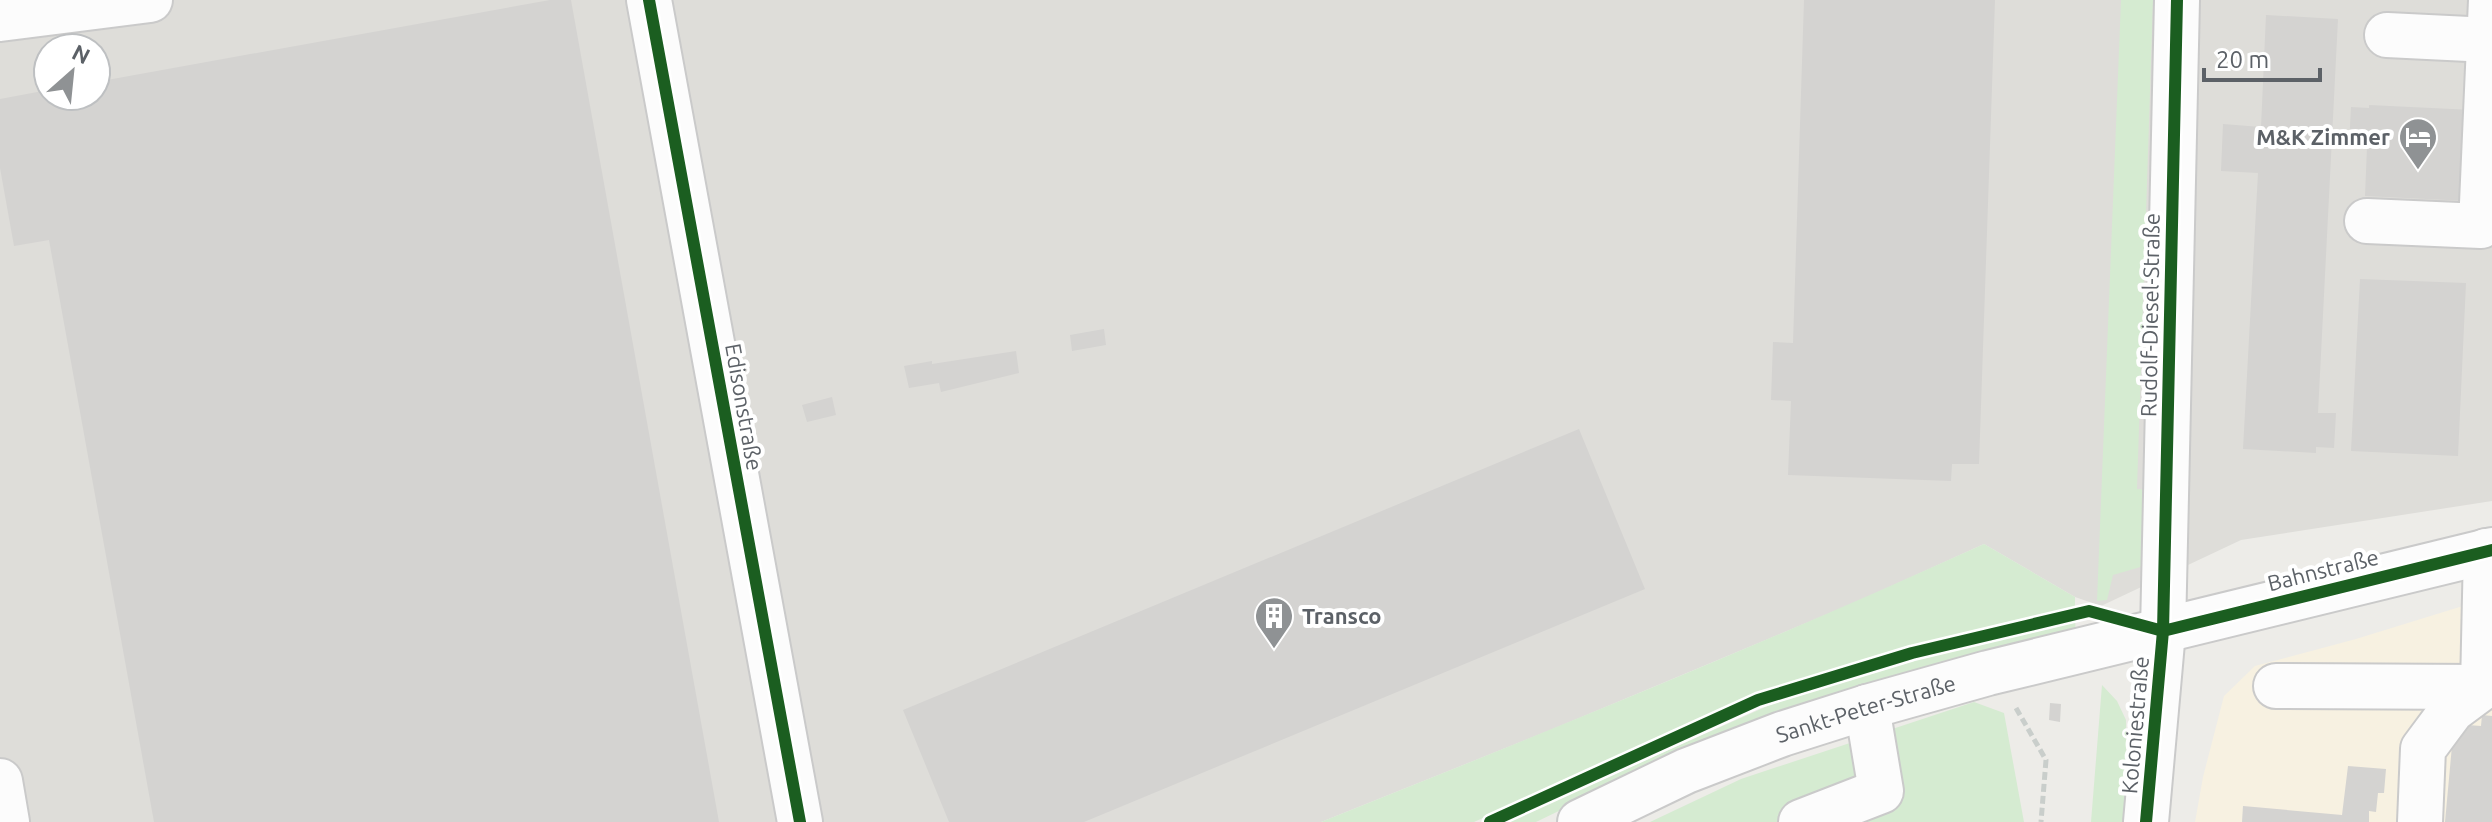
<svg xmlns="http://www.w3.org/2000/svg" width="2492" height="822" font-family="Ubuntu,sans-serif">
<rect width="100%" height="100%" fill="#edece8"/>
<path fill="#f7f1e1" d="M 2492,597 L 2492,822 L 2195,822 L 2203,777 L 2224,696 L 2255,666 L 2356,639 Z"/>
<path fill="#deddd9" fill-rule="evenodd" d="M 0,0 L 2492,0 L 2492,501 L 2241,540 L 2101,606 L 2075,597 L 1984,544 L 1854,603 L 1548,731 L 1321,822 L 0,822 ZM 48,48 L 96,48 L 96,96 L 48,96 Z"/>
<path fill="#d5ebd1" d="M 2121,0 L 2153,0 L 2137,489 L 2150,490 L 2144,566 L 2113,575 L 2107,600 L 2097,601 Z
M 1984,544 L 2075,597 L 2075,607 L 1935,642 L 1792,685 L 1658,739 L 1474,822 L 1321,822 C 1544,733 1766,643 1984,544 Z
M 2075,620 L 2076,634 L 1627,778 L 1536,822 L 1506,822 L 1797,693 L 1908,659 Z
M 2102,685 L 2117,701 L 2126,720 L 2127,807 L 2125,822 L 2091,822 Z
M 1974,702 L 2004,713 L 2024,822 L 1650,822 L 1741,779 Z"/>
<path fill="#d4d3d1" d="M 550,0 L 571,0 L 719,822 L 154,822 L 49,240 L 14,246 L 0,168 L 0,99 L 48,90 L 48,96 L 96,96 L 96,82 Z
M 1804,0 L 1995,0 L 1979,464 L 1952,464 L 1951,481 L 1788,475 L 1791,401 L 1771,400 L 1773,342 L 1793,343 Z
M 2266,15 L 2338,19 L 2318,413 L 2336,413 L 2334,448 L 2316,447 L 2316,453 L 2243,449 L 2258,173 L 2221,171 L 2223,124 L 2261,127 Z
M 2369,105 L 2473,110 L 2468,201 L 2365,196 L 2367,147 L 2349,146 L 2351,107 L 2369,108 Z
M 2360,279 L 2466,283 L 2458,456 L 2351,451 Z
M 1104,329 L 1106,345 L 1072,351 L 1070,335 Z
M 1016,351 L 1019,373 L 941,392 L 939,383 L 909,388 L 904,366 L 932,361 L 932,364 Z
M 832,397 L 836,415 L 807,422 L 802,405 Z
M 1579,429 L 1645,589 L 1084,822 L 949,822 L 903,710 Z
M 2050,703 L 2061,704 L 2060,722 L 2049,720 Z
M 2482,715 L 2492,716 L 2492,822 L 2445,822 L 2454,724 L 2481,726 Z
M 2348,766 L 2386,769 L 2384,793 L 2378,793 L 2376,812 L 2369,811 L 2369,822 L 2242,822 L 2243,806 L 2342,815 Z"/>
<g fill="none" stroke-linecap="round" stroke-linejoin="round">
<g stroke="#cacaca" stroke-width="48">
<g id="minor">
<path d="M 649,0 L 800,822"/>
<path d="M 0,19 L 150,0"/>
<path d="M 2387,35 L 2489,40"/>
<path d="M 2367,221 L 2481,226 L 2491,0"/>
<path d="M 2276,686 L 2483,687"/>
<path d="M 0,781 L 7,822"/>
<path id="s1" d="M 1580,822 L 1686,771 L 1782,734 L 1867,707 L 1988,673 L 2492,550"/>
<path d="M 1801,822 L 1881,791 L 1867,707"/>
<path d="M 2146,822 L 2163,631 L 2177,0"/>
<path d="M 2420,822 L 2423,749 L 2452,710 L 2483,687 L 2486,551"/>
</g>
</g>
<path stroke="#c9cecb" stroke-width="5" stroke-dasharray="8 4" stroke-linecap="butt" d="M 2016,708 L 2046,760 L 2041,822"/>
<use href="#minor" stroke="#fcfcfc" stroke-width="44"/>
<g stroke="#fff" stroke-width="17">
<path id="cycleway" d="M 649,0 L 800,822
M 1490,822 L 1758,700 L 1912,653 L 2089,611 L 2163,631 L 2492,550
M 2146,822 L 2163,631 L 2177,0"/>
</g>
<use href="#cycleway" stroke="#1b5e20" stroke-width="12"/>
</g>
<defs>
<g id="hotel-pin" transform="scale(2)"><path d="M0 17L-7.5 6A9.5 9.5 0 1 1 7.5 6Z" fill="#8f9294" stroke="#fff"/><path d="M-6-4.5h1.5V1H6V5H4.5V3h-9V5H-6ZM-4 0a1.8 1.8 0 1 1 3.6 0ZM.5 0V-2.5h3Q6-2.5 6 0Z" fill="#fff"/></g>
<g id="building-pin" transform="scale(2)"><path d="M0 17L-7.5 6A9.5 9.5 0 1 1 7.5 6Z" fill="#8f9294" stroke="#fff"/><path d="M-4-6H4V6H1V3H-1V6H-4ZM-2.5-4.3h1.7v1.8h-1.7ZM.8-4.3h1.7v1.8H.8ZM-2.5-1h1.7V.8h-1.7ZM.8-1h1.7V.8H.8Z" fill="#fff"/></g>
</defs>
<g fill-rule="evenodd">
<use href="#hotel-pin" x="2418" y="137"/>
<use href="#building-pin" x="1274" y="616"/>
</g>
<g text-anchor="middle" stroke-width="8" stroke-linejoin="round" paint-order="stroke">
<g font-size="22" font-weight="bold" fill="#5c6167" stroke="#fff" text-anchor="end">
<text x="2390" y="145">M&amp;K Zimmer</text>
<text x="1302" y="624" text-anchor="start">Transco</text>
</g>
<g font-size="22" fill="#5c6167" stroke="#fff">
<text transform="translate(2150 315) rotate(-89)" y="8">Rudolf-Diesel-Straße</text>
<text transform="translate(744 407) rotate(80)" y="8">Edisonstraße</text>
<text transform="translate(2323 570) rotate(-14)" y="8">Bahnstraße</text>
<text dy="8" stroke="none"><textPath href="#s1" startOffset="308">Sankt-Peter-Straße</textPath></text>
<text transform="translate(2135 725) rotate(-85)" y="8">Koloniestraße</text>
</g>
</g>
<g transform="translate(72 72) rotate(27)"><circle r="38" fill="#ffffff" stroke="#bec0c2" stroke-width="2"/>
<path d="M0-6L14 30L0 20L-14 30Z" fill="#8f9294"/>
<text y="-12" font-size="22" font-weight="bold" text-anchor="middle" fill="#5c6167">N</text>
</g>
<path d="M2204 68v12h116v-12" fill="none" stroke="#5c6167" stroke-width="4"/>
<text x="2216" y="68" font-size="24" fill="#5c6167" stroke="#ffffff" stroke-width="6" paint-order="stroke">20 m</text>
</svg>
